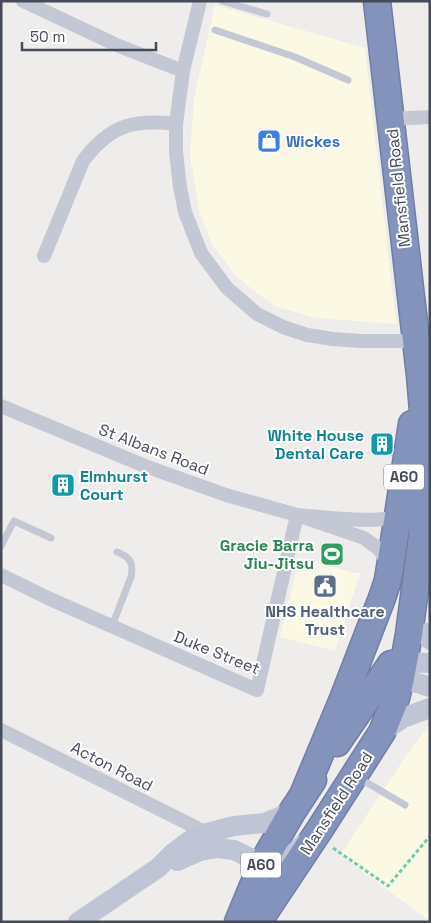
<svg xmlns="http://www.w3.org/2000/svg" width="431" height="923" font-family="'Space Grotesk',sans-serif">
<rect width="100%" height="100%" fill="#efedec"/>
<path fill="#fbf9e4" d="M 215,5 L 365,48 L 396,324 L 317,318 L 277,307 L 258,294 L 235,275 L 212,244 L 199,210 L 190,155 L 194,99 Z
M 300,558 L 355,573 L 360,573 L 335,651 L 280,637 Z
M 430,725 L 430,921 L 340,855 L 412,747 Z"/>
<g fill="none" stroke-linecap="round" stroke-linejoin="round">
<g stroke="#707ea7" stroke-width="29">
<path id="highway" d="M 337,743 L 391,664 L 404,662
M 303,795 L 343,699 L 382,598 L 388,580 L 412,424
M 238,922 L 262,864 L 292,812 L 313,780
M 258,922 L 320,829 L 382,732 L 396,698 L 401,678 L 409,634 L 422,537 L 426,446 L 420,375 L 377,1"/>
</g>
<path stroke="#73cab2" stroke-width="3" stroke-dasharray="4 2.5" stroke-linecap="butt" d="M 333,848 L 388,886 L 430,836"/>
<path stroke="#c3c8d4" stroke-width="7" d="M 222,1 L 267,14
M 215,30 L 295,57 L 348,80
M 1,546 L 14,521 L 51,538
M 112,626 L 131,577 C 134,563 130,557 117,552
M 359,778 L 405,805"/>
<path stroke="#c3c8d4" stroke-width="14" d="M 23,1 L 119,46 L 183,71
M 200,1 L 183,71 L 176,124 L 176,152 L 180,187 L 185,212 L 201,253 L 227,288 L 257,314 L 283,327 L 307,335 L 333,339 L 361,341 L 416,341
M 391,119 L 430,117
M 44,256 L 83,161 C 110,125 133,119 176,124
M 1,406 L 145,466 L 226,495 L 297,515 L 364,538 L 379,549 L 385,558 L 386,567
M 1,575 L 50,599 L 257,690 L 297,515 C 320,517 382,525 400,515
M 1,730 L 207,833"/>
<path stroke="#bfc5d5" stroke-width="20" d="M 427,633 L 430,640
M 404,662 L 430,663
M 401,678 L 430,687
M 382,732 L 403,718 L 430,708
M 177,861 L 200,851 L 217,848 L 234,850 L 262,864 L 286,860 L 304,844
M 78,922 L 158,868 L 173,853 L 189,841 L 207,833 L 234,826 L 264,823 L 292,812"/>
<use href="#highway" stroke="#8493bb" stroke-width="26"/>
</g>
<defs>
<g id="shop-square" transform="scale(1.25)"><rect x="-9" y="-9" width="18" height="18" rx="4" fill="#3f7fe0" stroke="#fff"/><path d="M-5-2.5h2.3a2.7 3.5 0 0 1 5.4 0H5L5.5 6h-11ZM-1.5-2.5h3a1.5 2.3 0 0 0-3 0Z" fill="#fff"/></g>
<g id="building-square" transform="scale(1.25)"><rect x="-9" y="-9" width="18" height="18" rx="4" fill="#0f9aa8" stroke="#fff"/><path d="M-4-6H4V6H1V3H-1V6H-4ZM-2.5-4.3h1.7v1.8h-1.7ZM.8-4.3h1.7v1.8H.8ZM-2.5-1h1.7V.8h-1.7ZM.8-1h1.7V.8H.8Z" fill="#fff"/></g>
<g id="stadium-square" transform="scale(1.25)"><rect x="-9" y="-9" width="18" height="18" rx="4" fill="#2e9e5b" stroke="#fff"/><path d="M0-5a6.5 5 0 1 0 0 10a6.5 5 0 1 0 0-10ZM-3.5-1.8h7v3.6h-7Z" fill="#fff"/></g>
<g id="civic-square" transform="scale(1.25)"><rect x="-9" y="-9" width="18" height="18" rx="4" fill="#5c6f8a" stroke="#fff"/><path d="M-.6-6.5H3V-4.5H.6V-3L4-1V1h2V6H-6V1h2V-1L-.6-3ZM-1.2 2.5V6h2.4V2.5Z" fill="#fff"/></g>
</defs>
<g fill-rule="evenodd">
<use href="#shop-square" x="269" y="141"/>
<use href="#building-square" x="382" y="444"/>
<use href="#building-square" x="63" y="485"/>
<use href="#stadium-square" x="332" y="554"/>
<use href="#civic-square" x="325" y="586"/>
</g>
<g text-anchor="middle" stroke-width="4" stroke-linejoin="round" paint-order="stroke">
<g fill="#fff" stroke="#7d818b" stroke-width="1">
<rect x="384" y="464.5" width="40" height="25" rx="4"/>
<rect x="241" y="852.5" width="40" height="25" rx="4"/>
</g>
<g font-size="15" font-weight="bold" fill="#454b59">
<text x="404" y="482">A60</text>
<text x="261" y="870">A60</text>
</g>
<g font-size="16" font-weight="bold" fill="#366cbe" stroke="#fff" text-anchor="start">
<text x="286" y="147">Wickes</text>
</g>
<g font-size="16" fill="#454b59" stroke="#fff">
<text transform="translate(398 188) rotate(-96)" y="6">Mansfield Road</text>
<text transform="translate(154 449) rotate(21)" y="6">St Albans Road</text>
<text transform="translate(217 652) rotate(22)" y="6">Duke Street</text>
<text transform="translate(112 766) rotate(27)" y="6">Acton Road</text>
<text transform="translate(336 803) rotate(-57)" y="6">Mansfield Road</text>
</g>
<g font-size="16" font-weight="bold" fill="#0d838f" stroke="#fff" text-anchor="end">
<text x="364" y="441">White House<tspan x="364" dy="18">Dental Care</tspan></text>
<text x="80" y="482" text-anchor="start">Elmhurst<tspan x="80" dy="18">Court</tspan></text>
</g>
<g font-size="16" font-weight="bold" fill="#27864d" stroke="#fff" text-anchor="end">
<text x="314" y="551">Gracie Barra<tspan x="314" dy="18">Jiu-Jitsu</tspan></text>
</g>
<g font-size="16" font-weight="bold" fill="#4e5e75" stroke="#fff">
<text x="325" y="617">NHS Healthcare<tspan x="325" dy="18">Trust</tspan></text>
</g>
</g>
<rect width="431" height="923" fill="none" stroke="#454b59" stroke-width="5"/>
<path d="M22 42v8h134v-8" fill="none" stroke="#454b59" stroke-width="2.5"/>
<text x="30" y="42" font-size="15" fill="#454b59" stroke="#ffffff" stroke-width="4" paint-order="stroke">50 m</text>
</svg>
